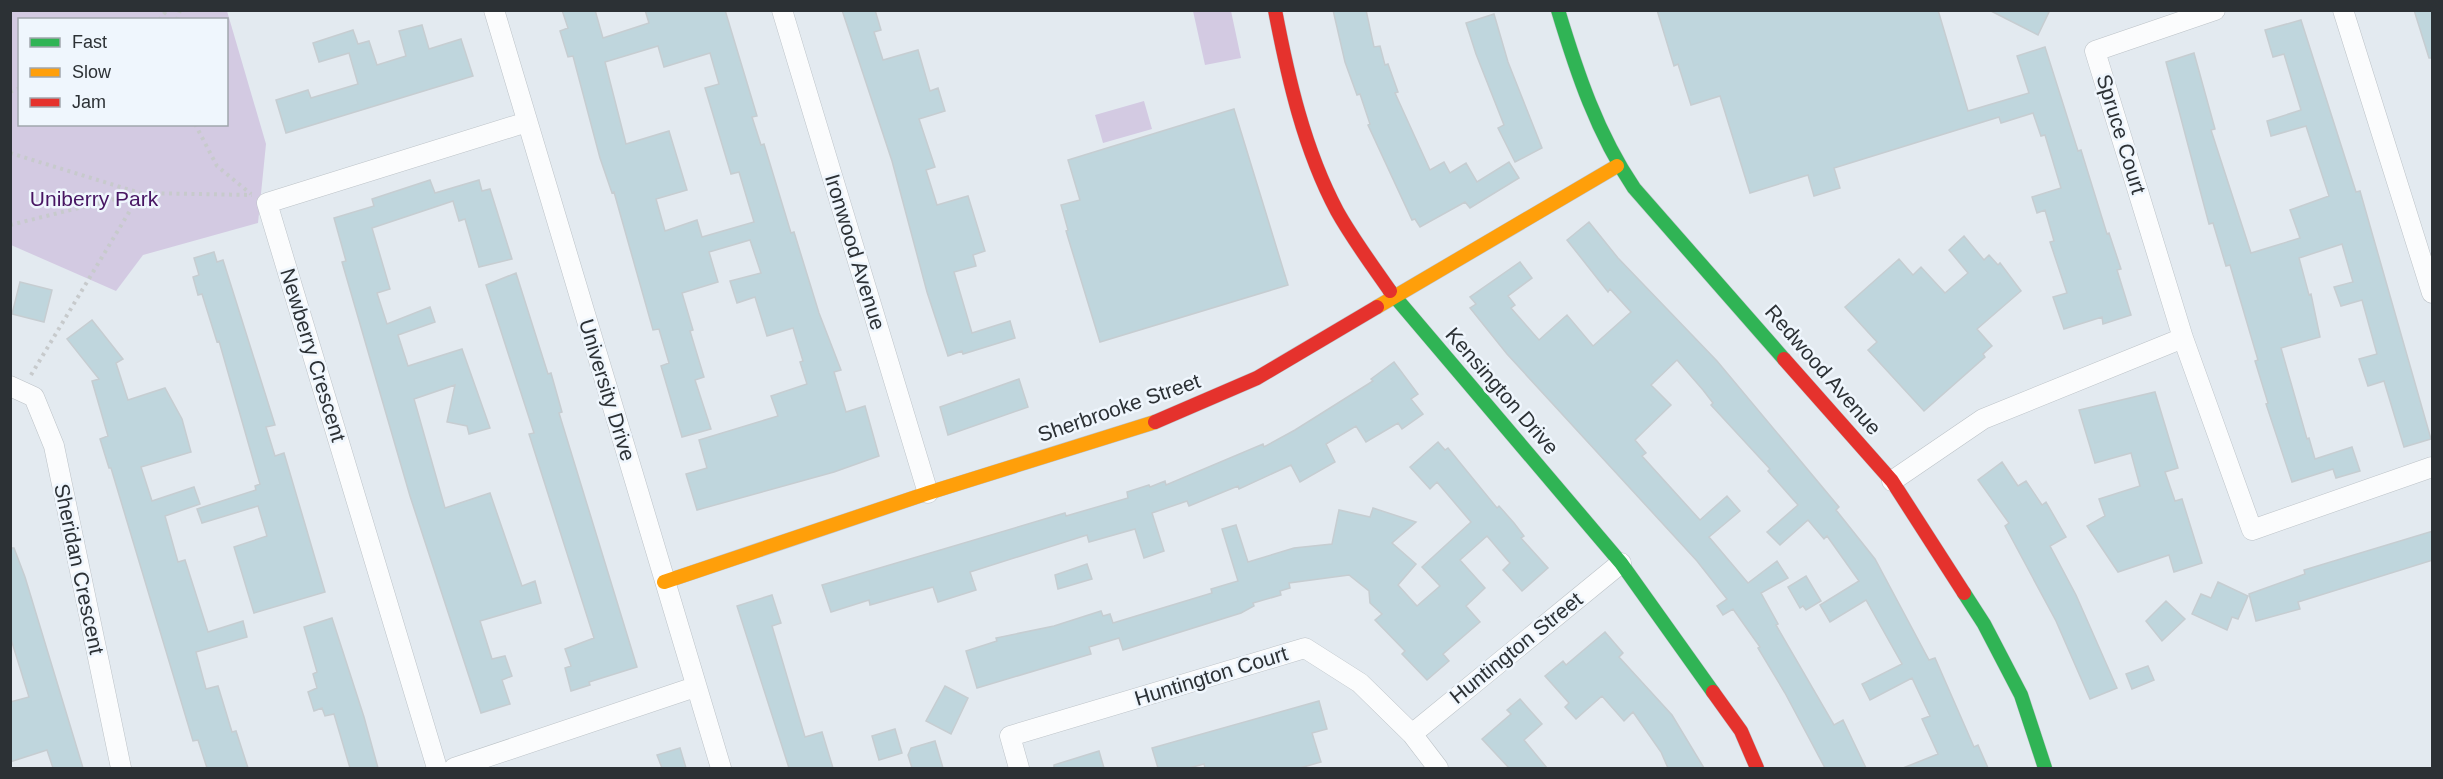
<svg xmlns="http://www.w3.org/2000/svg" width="2443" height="779" font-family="Helvetica,sans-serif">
<rect width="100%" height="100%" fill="#e3eaf0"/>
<path fill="#d3cae2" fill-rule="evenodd" d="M 10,11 L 227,11 L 266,144 L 258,223 L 143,255 L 116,291 L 11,245 ZM 20,20 L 226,20 L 226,124 L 20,124 Z
M 1193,11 L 1231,11 L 1241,58 L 1205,65 Z
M 1144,101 L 1152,129 L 1103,143 L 1095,115 Z"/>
<path fill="#bfd6dd" stroke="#c6cdd1" stroke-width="1.5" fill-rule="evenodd" d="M 562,10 L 595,10 L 603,38 L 649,23 L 645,10 L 725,10 L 757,116 L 752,117 L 761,145 L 764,144 L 791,233 L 794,232 L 819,313 L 841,370 L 834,372 L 846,412 L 865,406 L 879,456 L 834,472 L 697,510 L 686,474 L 707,468 L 699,440 L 778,416 L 771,396 L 807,384 L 800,362 L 803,361 L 793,328 L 767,336 L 755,297 L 737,303 L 730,281 L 761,273 L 750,240 L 709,252 L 718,282 L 682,293 L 693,330 L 690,331 L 704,377 L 695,380 L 711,429 L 682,437 L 661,366 L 669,363 L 659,329 L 653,330 L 614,192 L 612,193 L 600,158 L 573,56 L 568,57 L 560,31 L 568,28 ZM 658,46 L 664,67 L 710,53 L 719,84 L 705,88 L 731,174 L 739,172 L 754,222 L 702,237 L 697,220 L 665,231 L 656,199 L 687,190 L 669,131 L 626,144 L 605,62 Z
M 842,10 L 875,10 L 881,30 L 874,32 L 883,60 L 918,50 L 930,91 L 938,88 L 945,111 L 919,119 L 935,167 L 926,170 L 937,205 L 968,196 L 985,251 L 973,255 L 976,266 L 954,272 L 972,333 L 1010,321 L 1015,338 L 963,354 L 962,351 L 948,356 L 927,292 L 892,161 Z
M 1333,10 L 1366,10 L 1374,47 L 1380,46 L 1385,65 L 1388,64 L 1398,92 L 1395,93 L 1430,170 L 1444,162 L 1450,173 L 1466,163 L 1477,182 L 1509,162 L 1519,178 L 1470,208 L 1465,202 L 1420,227 L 1415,219 L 1412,220 L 1368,125 L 1370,124 L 1360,94 L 1357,95 L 1345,62 Z
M 1657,10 L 1938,10 L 1968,111 L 2029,93 L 2017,56 L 2045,47 L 2078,151 L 2081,150 L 2107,234 L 2109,233 L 2121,269 L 2117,270 L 2131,315 L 2103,324 L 2102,317 L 2064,329 L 2053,297 L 2067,293 L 2050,242 L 2054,241 L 2045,210 L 2037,213 L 2032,197 L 2061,188 L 2045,135 L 2041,136 L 2033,113 L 2001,123 L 1999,117 L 1834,168 L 1840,188 L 1814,196 L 1808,175 L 1750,193 L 1720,96 L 1691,105 L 1678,64 L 1674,66 Z
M 1989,10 L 2050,10 L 2038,35 Z
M 2414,10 L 2433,10 L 2433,58 L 2429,58 Z
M 1494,14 L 1508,62 L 1542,148 L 1515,162 L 1498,128 L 1504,125 L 1476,54 L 1466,23 Z
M 2301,20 L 2356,192 L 2360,191 L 2431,439 L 2404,447 L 2384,381 L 2368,386 L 2359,359 L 2377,354 L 2362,300 L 2341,306 L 2334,287 L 2353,282 L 2342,244 L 2299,258 L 2309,295 L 2311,294 L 2320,337 L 2281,348 L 2307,439 L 2309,438 L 2315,459 L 2352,447 L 2360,471 L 2336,478 L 2333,469 L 2292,482 L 2266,404 L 2268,403 L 2255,361 L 2258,360 L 2230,265 L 2226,266 L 2213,223 L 2209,224 L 2166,62 L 2194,53 L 2215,129 L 2211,130 L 2251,253 L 2300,238 L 2290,210 L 2329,196 L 2306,126 L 2271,136 L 2267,121 L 2301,110 L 2284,54 L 2273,57 L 2265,30 Z
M 422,25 L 429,49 L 461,39 L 473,76 L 286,133 L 276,100 L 308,90 L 311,98 L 358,84 L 349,53 L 319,62 L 313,43 L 353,30 L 358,44 L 369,41 L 377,65 L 406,56 L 399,31 Z
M 1234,109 L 1288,285 L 1100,342 L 1066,231 L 1068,230 L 1061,205 L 1080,200 L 1068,160 Z
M 430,180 L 435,193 L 479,180 L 482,191 L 490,189 L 512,259 L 479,267 L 465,219 L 459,221 L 453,201 L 372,228 L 390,289 L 377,293 L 387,324 L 430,307 L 435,322 L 398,335 L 408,366 L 462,349 L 490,428 L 469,434 L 467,426 L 447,422 L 455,385 L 414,399 L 445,508 L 490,493 L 522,586 L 535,581 L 541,603 L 480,621 L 492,659 L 505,656 L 512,676 L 502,680 L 510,704 L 481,713 L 410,496 L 342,262 L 346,261 L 334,218 L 374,206 L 372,199 Z
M 1589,222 L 1618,258 L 1717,361 L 1839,507 L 1836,510 L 1875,559 L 1929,660 L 1935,658 L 1974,747 L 1978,745 L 1988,768 L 1903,768 L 1938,754 L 1922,719 L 1930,716 L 1912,678 L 1870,700 L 1862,684 L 1902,664 L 1866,600 L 1830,622 L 1820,605 L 1859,581 L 1827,536 L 1824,539 L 1808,520 L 1780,545 L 1767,532 L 1798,505 L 1768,471 L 1770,469 L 1711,405 L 1713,403 L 1703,390 L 1677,360 L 1651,385 L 1671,405 L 1635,440 L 1646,453 L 1642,456 L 1700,520 L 1727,496 L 1740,511 L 1709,537 L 1748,583 L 1777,561 L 1788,578 L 1761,593 L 1778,624 L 1776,625 L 1834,725 L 1843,720 L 1866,768 L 1825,768 L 1785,693 L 1758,648 L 1760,647 L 1733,609 L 1723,615 L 1717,606 L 1727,599 L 1697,561 L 1507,354 L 1470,308 L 1476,304 L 1470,297 L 1520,262 L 1532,278 L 1508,296 L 1515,305 L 1511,308 L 1539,340 L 1567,315 L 1593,346 L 1631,312 L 1610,289 L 1608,292 L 1567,240 Z
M 1964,236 L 1984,260 L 1989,255 L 1998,265 L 2000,263 L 2021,291 L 1977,329 L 1992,346 L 1983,354 L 1985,357 L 1924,411 L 1868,350 L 1877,342 L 1845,307 L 1899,259 L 1913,275 L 1921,267 L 1945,293 L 1968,273 L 1949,250 Z
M 214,252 L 217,262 L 223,260 L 275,425 L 266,427 L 275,456 L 284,453 L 325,592 L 254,613 L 234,547 L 267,536 L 258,506 L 202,523 L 197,509 L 256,490 L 255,486 L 260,484 L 219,341 L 217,342 L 202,294 L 198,295 L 193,277 L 199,275 L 194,258 Z
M 516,273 L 548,374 L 551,373 L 562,412 L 559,413 L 637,667 L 589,682 L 590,685 L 571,691 L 565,668 L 571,666 L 565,649 L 594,638 L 529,434 L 534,433 L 486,285 Z
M 20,282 L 52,290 L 44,322 L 12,314 Z
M 92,320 L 123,359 L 116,363 L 128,400 L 165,388 L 182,419 L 191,452 L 141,467 L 152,501 L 194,487 L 200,504 L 165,516 L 178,562 L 185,560 L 208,632 L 243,621 L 247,637 L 196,652 L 206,689 L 218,686 L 232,732 L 236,731 L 248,768 L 207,768 L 198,740 L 193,741 L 111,468 L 109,468 L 100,439 L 108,436 L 92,381 L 99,379 L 67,339 Z
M 1394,362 L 1418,394 L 1411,399 L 1423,414 L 1402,429 L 1398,423 L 1366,442 L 1356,426 L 1326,444 L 1335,462 L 1300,482 L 1291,465 L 1239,489 L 1238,486 L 1189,506 L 1187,501 L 1152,513 L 1164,551 L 1144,558 L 1135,529 L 1089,542 L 1087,535 L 970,572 L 976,590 L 938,602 L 933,587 L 870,605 L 869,600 L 831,612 L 822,585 L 1065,513 L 1066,516 L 1128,498 L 1127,492 L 1149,485 L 1150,487 L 1165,481 L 1166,485 L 1263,444 L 1264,447 L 1295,430 L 1373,381 L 1371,379 Z
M 1019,379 L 1028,407 L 948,435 L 940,407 Z
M 2155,392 L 2178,468 L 2165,472 L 2175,501 L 2182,499 L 2202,563 L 2174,572 L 2169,555 L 2118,572 L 2087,526 L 2105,516 L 2099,499 L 2140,486 L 2131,453 L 2095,463 L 2079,410 Z
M 1438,442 L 1445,450 L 1448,448 L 1497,508 L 1499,506 L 1514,523 L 1524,536 L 1521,538 L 1548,568 L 1522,591 L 1503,570 L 1510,563 L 1487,536 L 1460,560 L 1485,588 L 1466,606 L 1480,622 L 1443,654 L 1449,661 L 1427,680 L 1402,654 L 1405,651 L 1375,620 L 1382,614 L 1370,603 L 1369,591 L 1349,575 L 1289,583 L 1290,588 L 1280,591 L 1281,595 L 1253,603 L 1254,606 L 1241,613 L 1123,650 L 1119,638 L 1089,647 L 1091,654 L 977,688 L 966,651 L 997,641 L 996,638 L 1054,626 L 1101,611 L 1103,616 L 1110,614 L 1113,623 L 1212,593 L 1211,589 L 1238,581 L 1222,529 L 1236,525 L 1248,562 L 1294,548 L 1332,544 L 1339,510 L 1370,517 L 1373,508 L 1416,522 L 1392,543 L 1416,564 L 1398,585 L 1417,606 L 1440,586 L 1422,567 L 1471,522 L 1437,482 L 1430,489 L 1410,467 Z
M 2002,462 L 2018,486 L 2026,481 L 2042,505 L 2046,502 L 2066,537 L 2050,546 L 2076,595 L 2117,688 L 2090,699 L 2056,621 L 2005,526 L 2009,523 L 1978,480 Z
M 2433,531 L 2433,560 L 2298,602 L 2300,609 L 2256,621 L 2249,594 L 2305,574 L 2304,570 Z
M 10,548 L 14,548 L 25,577 L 83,768 L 53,768 L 47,750 L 10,762 L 10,702 L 29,697 L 10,636 Z
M 1087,564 L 1092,579 L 1058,589 L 1055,575 Z
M 1806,576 L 1821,601 L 1806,610 L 1803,606 L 1800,608 L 1788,587 Z
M 2218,582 L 2248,596 L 2238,619 L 2232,617 L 2227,630 L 2192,614 L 2201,594 L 2211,598 Z
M 772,595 L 781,623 L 772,626 L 805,737 L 822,732 L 833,768 L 789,768 L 737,606 Z
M 2166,601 L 2185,619 L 2162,641 L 2146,621 Z
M 332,618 L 364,717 L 378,768 L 350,768 L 334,714 L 325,716 L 322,708 L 314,711 L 308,692 L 317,688 L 313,674 L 317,672 L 304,627 Z
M 1605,632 L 1623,653 L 1619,657 L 1672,715 L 1704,768 L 1668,768 L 1661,752 L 1633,712 L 1624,721 L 1602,696 L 1576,719 L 1565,707 L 1569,703 L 1545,676 L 1563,661 L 1566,665 Z
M 2148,666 L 2154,680 L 2132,689 L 2126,674 Z
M 945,686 L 968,698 L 951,734 L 926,721 Z
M 1520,699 L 1542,724 L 1524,740 L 1547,768 L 1509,768 L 1482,739 L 1511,714 L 1507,710 Z
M 1319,701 L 1327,729 L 1312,733 L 1321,762 L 1300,768 L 1205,768 L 1204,764 L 1189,768 L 1158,768 L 1152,748 Z
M 895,729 L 902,753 L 879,760 L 872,736 Z
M 935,741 L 943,768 L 912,768 L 908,755 L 911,748 Z
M 680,748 L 686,768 L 662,768 L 657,755 Z
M 1099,751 L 1104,768 L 1054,768 L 1054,765 Z"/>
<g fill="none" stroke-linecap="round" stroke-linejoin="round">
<g stroke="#bcc2c7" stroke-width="21">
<path id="street" d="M 494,10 L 721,768
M 782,10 L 928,493
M 2215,10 L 2095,51 L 2183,338 L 2252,530 L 2432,467
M 2343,10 L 2432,293
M 10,386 L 34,397 L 54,446 L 121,768
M 1892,481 L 1983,419 L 2183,338
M 1412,734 L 1621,563
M 437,768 L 267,203 L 527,122
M 454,768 L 695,687
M 1019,768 L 1010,736 L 1305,648 L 1360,683 L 1412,734 L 1438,768"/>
</g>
<g stroke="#bcc2c7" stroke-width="15">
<path id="fast" d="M 1558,10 C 1577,73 1597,133 1634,188 L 1784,359
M 1390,291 L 1621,563 L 1713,692
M 1964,593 L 1984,624 L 2021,695 L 2045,768"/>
</g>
<g stroke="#bcc2c7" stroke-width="15">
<path id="slow" d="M 1377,307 L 1617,166
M 664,582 L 928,493 L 1155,422"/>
</g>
<g stroke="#bcc2c7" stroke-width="15">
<path id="jam" d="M 1275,10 C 1288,78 1304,149 1337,211 C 1352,238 1372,265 1390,291
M 1784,359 L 1892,481 L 1964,593
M 1155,422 L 1257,378 L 1377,307
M 1713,692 L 1741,731 L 1757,768"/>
</g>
<path stroke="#c7cacc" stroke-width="4" stroke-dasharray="3 4.5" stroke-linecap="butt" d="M 159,20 L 167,10
M 177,20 L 180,10
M 10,92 L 20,88
M 195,124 L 217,166 L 251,194
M 10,153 L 140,193 L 252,195
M 10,225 L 139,193
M 31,375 L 140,194"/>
<use href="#street" stroke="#fbfcfd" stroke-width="20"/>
<use href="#fast" stroke="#30b455" stroke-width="14"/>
<use href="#slow" stroke="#ff9f0a" stroke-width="14"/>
<use href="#jam" stroke="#e5322d" stroke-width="14"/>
</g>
<g text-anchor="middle" stroke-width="5" stroke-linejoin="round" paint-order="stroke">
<g font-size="21" fill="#2c3135" stroke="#eff6fd">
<text transform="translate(2121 134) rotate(73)" y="7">Spruce Court</text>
<text transform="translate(855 252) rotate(73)" y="7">Ironwood Avenue</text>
<text transform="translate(313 355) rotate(73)" y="7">Newberry Crescent</text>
<text transform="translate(1823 370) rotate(49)" y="7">Redwood Avenue</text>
<text transform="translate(607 390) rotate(73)" y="7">University Drive</text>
<text transform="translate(1502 391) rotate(49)" y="7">Kensington Drive</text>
<text transform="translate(1119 408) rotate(-19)" y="7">Sherbrooke Street</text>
<text transform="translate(79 569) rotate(78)" y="7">Sheridan Crescent</text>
<text transform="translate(1516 648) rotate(-39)" y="7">Huntington Street</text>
<text transform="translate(1211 676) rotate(-17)" y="7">Huntington Court</text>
</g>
<g font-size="21" fill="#471562" stroke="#eff6fd">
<text x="94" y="206">Uniberry Park</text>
</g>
</g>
<rect width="2443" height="779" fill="none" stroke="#2c3135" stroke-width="24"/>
<rect x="18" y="18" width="210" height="108" fill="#eff6fd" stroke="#a1a7ad" stroke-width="1.5"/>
<rect x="30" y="38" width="30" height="9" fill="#30b455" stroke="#a1a7ad" stroke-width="1.5"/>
<text x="72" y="48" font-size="18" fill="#2c3135">Fast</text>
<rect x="30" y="68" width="30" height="9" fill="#ff9f0a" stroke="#a1a7ad" stroke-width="1.5"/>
<text x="72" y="78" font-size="18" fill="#2c3135">Slow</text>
<rect x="30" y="98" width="30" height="9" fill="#e5322d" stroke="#a1a7ad" stroke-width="1.5"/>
<text x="72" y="108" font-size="18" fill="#2c3135">Jam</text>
</svg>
